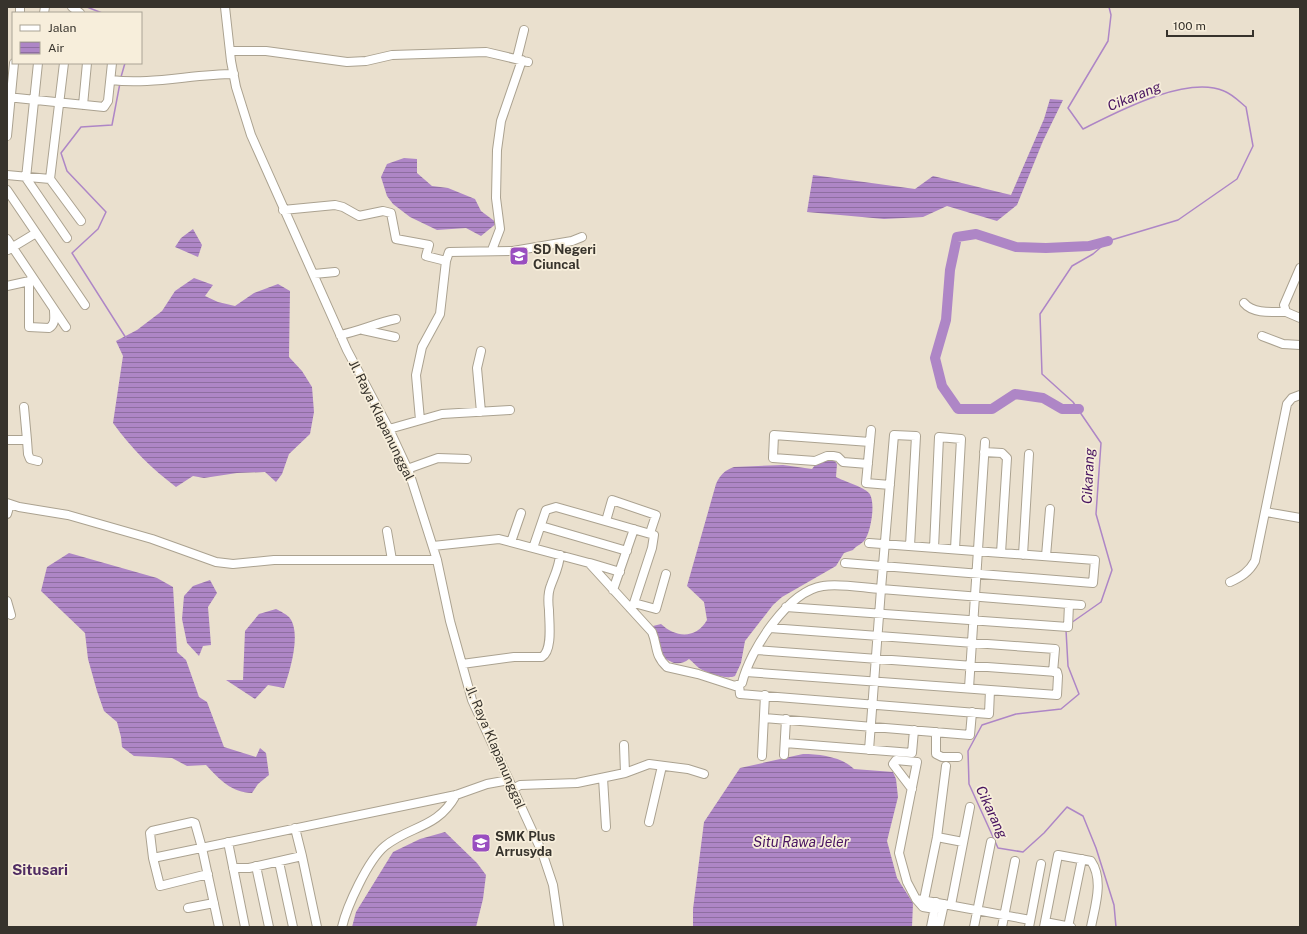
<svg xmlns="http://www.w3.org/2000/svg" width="1307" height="934" font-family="'Public Sans',sans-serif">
<defs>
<pattern id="water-rules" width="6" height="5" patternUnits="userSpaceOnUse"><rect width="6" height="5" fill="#ae86c6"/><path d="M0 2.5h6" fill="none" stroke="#8e6ea1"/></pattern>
</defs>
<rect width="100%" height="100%" fill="#eae0ce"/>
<path fill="url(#water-rules)" d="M 1050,99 L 1063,100 L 1043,141 L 1017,205 L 997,221 L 947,206 L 923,217 L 884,219 L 807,212 L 813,175 L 915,189 L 933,176 L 1011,195 L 1044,119 Z
M 404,158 L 417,159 L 417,173 L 432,186 L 448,188 L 475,199 L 481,211 L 497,223 L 481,236 L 466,228 L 437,230 L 410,217 L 393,204 L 387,196 L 381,177 L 387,164 Z
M 193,229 L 202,245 L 198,257 L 175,247 L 181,238 Z
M 194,278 L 213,285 L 205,296 L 218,302 L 235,306 L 254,293 L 278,284 L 290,291 L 289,357 L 302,371 L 312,387 L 314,412 L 310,434 L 289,454 L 282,474 L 276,482 L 265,472 L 237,473 L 204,478 L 193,476 L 176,487 C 152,469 131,448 113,423 L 123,356 L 116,341 L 137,330 L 162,311 L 175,291 Z
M 833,459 L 837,464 L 836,477 C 843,481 864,487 869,493 C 876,502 871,529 866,538 C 863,544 857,545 853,550 L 844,553 L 836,566 L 782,597 L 773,605 L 745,641 L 741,663 L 735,676 C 727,680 706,673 699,668 C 695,665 693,662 689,659 C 679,667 669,663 661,654 L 652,628 L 653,626 L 661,624 C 676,638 696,639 707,620 L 704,602 L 687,586 L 716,484 C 720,475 725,470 734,467 L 783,465 L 812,469 L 819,460 Z
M 69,553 L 157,578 L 173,587 L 177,652 L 186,660 L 199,697 L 207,702 L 224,747 L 256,757 L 260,748 L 266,753 L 269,775 L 258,784 L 252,793 C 232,793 219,779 206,765 L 187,766 L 172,758 L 134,756 L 122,747 L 121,737 L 117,722 L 104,711 L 97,691 L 88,659 L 85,633 L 41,591 L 47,567 Z
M 210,580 L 217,593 L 208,607 L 211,645 L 203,646 L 199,656 L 187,643 L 182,619 L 184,596 L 193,586 Z
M 276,609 C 280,611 286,614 289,617 C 302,632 290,671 284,688 L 268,685 L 255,699 L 226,680 L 243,680 L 245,631 L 259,614 Z
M 803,754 C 820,754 842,757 854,769 L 893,772 L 896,779 L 898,797 L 887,841 L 897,878 L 913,903 L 912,927 L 693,927 L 693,909 L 704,822 L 740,768 Z
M 445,832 L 477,863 L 486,875 L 483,899 L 476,927 L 352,927 L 356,912 L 393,852 L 420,839 Z"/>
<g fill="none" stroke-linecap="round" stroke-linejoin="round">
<path stroke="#ae86c6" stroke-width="1.5" d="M 87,7 L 102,13
M 121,77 L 125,63
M 120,83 L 112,125 L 81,127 L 61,153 L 67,171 L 106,212 L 98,229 L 72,253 L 126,338
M 1071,623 L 1101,602 L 1112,570 L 1096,514 L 1101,443 L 1073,402 L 1042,374 L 1040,314 L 1072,266 L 1093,254 L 1108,241 L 1178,220 L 1237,179 L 1253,146 L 1246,107 C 1240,102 1232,94 1224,91 C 1186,75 1117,112 1083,129 L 1068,108 L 1108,41 L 1111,15 L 1109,7
M 1066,630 L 1068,666 L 1079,694 L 1061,709 L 1016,714 L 982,725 L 968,751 L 969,784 L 998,848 L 1023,852 L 1044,833 L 1067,807 L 1083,816 L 1096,848 L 1114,905 L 1116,927"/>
<path stroke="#ae86c6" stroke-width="10" d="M 1079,409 L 1062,409 L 1043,398 L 1015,394 L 992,409 L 958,409 L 942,386 L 935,358 L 946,320 L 950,270 L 957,237 L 976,234 L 1016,247 L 1046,248 L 1089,246 L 1108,241"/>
<g stroke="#aba290" stroke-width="10">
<path id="minor" d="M 72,7 L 80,13
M 225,7 L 231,61 L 236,87 L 251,135 L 347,350 L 389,429 L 409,472 L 437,560 L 450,621 L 472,700 L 542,852 L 553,885 L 559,927
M 20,13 L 20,7
M 44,13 L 45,7
M 230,51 L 266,51 L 347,62 L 366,61 L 392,55 L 486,52 L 528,62
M 517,58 L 524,30
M 38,63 L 26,178 L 67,238
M 64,63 L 50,179 L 81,221
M 111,80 C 151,85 193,74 234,74
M 7,97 L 104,107 L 108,101 L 112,63
M 83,105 L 87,63
M 7,136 L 14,63
M 7,175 L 50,179
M 7,190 L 85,305
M 283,210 L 335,205 L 343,207 L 359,216 L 383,211 L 391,213 L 396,239 L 429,245 L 426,256 L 446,261
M 7,239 L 66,327
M 8,250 L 36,233
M 492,250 L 500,229 L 496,198 L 497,150 L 501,121 L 522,60
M 1300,268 L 1284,305 L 1286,312 L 1300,318
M 314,274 L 335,272
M 29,281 L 29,327 L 49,328 C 56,324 54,317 54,310
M 7,286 L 34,280
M 1244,303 C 1253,314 1273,312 1286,312
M 363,330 L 395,337
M 340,335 C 360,331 376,323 396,319
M 1262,336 L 1283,344 L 1300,345
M 481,351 L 477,368 L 481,412
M 24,407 L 27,440
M 420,420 L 416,375 L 422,347 L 440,314 L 446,261 L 449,252 L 513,251 L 572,241 L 582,237
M 389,429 L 442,414 L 510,410
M 871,430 L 866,483 L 890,485
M 7,440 L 27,440 L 28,454 L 30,459 L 38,461
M 984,452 L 1002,453 L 1007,458 L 1001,553
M 868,464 L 843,462 L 838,457 L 833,456 L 827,456 L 815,461 L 773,458 L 774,435 L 870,442
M 409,472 L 410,468 L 438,458 L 467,459
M 7,503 L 19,507 L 68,515 L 152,539 L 216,562 L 233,564 L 274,560 L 437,560
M 1266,512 L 1300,518
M 7,514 L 10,504
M 606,521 L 612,500 L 656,515 L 650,533
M 541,526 L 627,551
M 387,531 L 392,560
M 511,542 L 521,513
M 433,546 L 499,539 L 589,563 L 652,632 C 658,646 654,655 667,667 L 698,674 L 735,686 L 742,683 C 750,650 788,591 823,586 C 840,583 864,588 881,589 L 894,435 L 916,436 L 910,546
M 533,548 L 546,510 L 556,507 L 654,535 L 652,548 L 634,603 L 630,608
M 934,548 L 939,437 L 961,439 L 955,549
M 1023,555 L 1029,454
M 1046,556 L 1050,509
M 590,563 L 620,572
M 845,563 L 1093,583 L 1095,560 L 869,543
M 1230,582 C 1241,577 1249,572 1255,561 L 1287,404 L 1292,398 L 1300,395
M 613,590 L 634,529
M 7,601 L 11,615
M 634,603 L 656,609 L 666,574
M 786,607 L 1068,627 L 1069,604
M 770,628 L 1055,649 L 1053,672
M 462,664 L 514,657 L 542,657 C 553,650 549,622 549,610 C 548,602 548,592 551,585 C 555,574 559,567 560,555
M 746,672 L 1057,695 L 1058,676 L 1057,672 L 756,650
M 739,685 L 740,694 L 989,714 L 990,690
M 969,688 L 985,442
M 764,718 L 970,735 L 972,712
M 936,732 L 936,754 L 942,757 L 958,757
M 785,743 L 912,753 L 914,730
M 624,745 L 625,773
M 869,750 L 881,589 L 1081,605
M 784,755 L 786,719
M 762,756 L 765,695
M 603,778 L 606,827
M 513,789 L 520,785 L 577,783 L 625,773 L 649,764 L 688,769 L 704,774
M 912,789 L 893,764 L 896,760 L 917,762 L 899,853 L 907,882 L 916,899 L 1030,920
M 649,822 L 662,766
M 295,828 L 302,856
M 937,837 L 963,842
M 228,842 L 245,927
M 153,858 L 456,795 L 487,784 L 509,780
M 279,862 L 293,927
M 256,866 L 269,927
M 233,868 L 249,868 L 302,856 L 317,927
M 208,874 L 160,886 L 153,858 L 150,833 L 152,831 L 192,822 L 195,823 L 202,848 L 219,927
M 916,899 L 923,907 L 935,909
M 924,900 L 937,837 L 946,766
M 951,905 L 970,807
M 188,908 L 214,903
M 1045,922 L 1071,927
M 342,927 C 347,906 368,860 385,846 C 411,825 437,829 456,795
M 931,927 L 936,902
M 939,927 L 944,904
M 974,927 L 991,842
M 1002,927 L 1015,861
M 1029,927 L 1041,864
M 1044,927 L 1058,855 L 1091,861 C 1104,880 1095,906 1091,927
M 1068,927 L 1082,859"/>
</g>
<use href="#minor" stroke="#fff" stroke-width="8"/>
</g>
<defs>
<g id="school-square" transform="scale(1)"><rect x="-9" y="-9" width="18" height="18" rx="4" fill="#994ec0" stroke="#f7eedb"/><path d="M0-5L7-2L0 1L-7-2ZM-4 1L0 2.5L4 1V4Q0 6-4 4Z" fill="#fff"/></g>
</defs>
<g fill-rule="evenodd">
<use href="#school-square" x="519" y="256"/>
<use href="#school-square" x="481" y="843"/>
</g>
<g text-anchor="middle" stroke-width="3.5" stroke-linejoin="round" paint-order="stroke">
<g font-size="13" font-weight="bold" fill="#37332c" stroke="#f7eedb" text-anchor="start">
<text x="533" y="254">SD Negeri<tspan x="533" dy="15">Ciuncal</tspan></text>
<text x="495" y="841">SMK Plus<tspan x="495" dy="15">Arrusyda</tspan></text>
</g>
<g font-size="13" fill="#37332c" stroke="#f7eedb">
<text transform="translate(382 420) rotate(64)" y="5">Jl. Raya Klapanunggal</text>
<text transform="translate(496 747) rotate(67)" y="5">Jl. Raya Klapanunggal</text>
</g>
<g font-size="14" font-style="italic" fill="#471360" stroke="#f7eedb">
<text transform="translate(1134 96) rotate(-22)" y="5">Cikarang</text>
<text transform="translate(1088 476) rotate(-87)" y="5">Cikarang</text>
<text transform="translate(992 812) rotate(65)" y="5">Cikarang</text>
<text x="801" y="847">Situ Rawa Jeler</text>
</g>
<g font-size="15" font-weight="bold" fill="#4f2b62" stroke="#f7eedb">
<text x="40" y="875">Situsari</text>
</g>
</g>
<rect width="1307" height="934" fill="none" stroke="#37332c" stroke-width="16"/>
<rect x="12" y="12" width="130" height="52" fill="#f7eedb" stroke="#aaa395"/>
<rect x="20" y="25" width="20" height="6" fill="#ffffff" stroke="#aaa395"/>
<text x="48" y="32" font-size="12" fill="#37332c">Jalan</text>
<rect x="20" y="42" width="20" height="12" fill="url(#water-rules)" stroke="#aaa395"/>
<text x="48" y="52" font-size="12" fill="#37332c">Air</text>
<path d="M1167 30v6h86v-6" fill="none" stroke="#37332c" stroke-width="2"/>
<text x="1173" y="30" font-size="12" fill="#37332c" stroke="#f7eedb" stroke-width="3" paint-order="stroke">100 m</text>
</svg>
